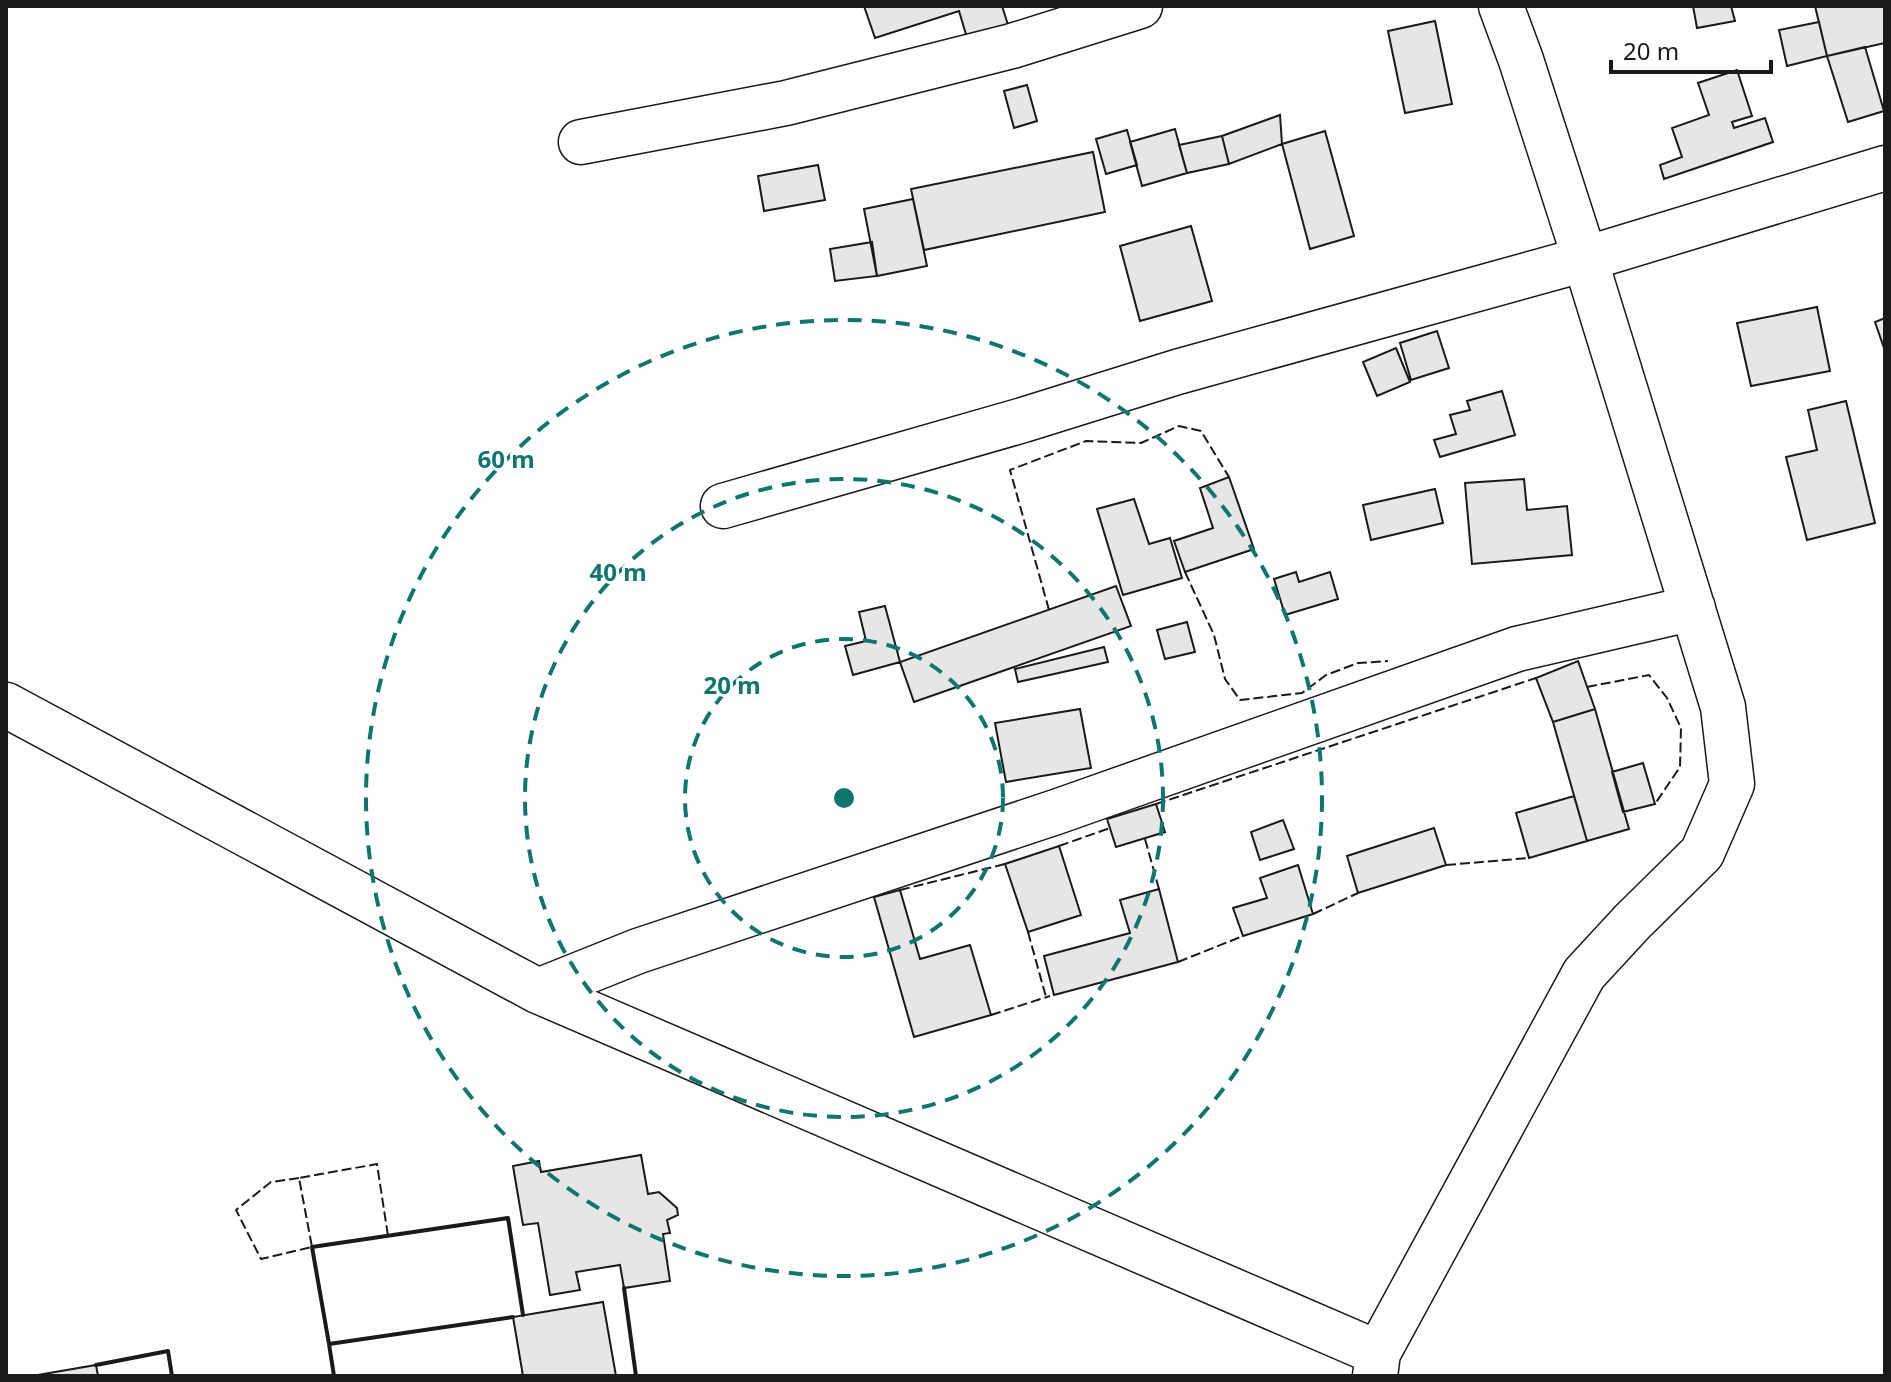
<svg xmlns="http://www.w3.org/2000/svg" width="1891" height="1382" font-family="'Noto Sans',sans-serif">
<rect width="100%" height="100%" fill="#fff"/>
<path fill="#e6e6e6" stroke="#1a1a1a" stroke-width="2" d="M 864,6 L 1002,6 L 1009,28 L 968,41 L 959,11 L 875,38 Z
M 1693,6 L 1731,6 L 1735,21 L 1697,28 Z
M 1815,6 L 1885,6 L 1885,43 L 1827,56 Z
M 1435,21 L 1452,104 L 1405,113 L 1388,31 Z
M 1819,22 L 1827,56 L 1787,66 L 1779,30 Z
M 1865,47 L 1884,111 L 1848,122 L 1827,56 Z
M 1737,70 L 1752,116 L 1732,122 L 1734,128 L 1765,118 L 1773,142 L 1664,179 L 1660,165 L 1682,157 L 1672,128 L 1709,115 L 1698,83 Z
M 1027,85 L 1037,121 L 1014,128 L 1004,91 Z
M 1280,115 L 1282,144 L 1229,164 L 1222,136 Z
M 1175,129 L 1187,173 L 1142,186 L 1130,142 Z
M 1127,130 L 1137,165 L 1106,174 L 1096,139 Z
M 1325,131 L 1354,236 L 1310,249 L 1282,144 Z
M 1222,136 L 1229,164 L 1187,173 L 1179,145 Z
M 1093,152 L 1105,212 L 924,250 L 911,189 Z
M 818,165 L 825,200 L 764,211 L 758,176 Z
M 913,199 L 927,266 L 877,276 L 864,209 Z
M 1191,226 L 1212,301 L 1140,321 L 1120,246 Z
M 872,242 L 877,276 L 835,281 L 830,249 Z
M 1817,307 L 1830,371 L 1751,386 L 1737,323 Z
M 1885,318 L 1885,351 L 1875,322 Z
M 1437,331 L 1449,368 L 1411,380 L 1400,343 Z
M 1396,348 L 1410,382 L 1377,396 L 1363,362 Z
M 1502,391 L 1515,435 L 1440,457 L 1434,440 L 1456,434 L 1450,415 L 1470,410 L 1467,401 Z
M 1846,401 L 1875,523 L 1807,540 L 1786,457 L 1817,450 L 1808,410 Z
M 1229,477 L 1254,549 L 1185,572 L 1174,541 L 1213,528 L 1200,488 Z
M 1524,479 L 1527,510 L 1567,506 L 1572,555 L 1472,564 L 1465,483 Z
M 1435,489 L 1443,523 L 1371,540 L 1363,505 Z
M 1134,499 L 1149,544 L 1170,538 L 1182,578 L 1123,595 L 1097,509 Z
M 1296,572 L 1299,582 L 1330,572 L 1338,599 L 1285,615 L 1274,579 Z
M 1116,586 L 1131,626 L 914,702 L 900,662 Z
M 885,606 L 900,662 L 853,675 L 845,646 L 866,641 L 859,612 Z
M 1187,622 L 1195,652 L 1165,659 L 1157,630 Z
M 1104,647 L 1108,662 L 1018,682 L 1015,669 Z
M 1578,661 L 1595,709 L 1553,722 L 1536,678 Z
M 1080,709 L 1091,768 L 1006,782 L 995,723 Z
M 1595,709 L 1629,829 L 1587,841 L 1553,722 Z
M 1643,763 L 1655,804 L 1623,812 L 1612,772 Z
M 1574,796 L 1587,841 L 1529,858 L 1516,813 Z
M 1156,804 L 1165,832 L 1116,847 L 1107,819 Z
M 1283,820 L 1294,849 L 1260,860 L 1251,832 Z
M 1434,828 L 1446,865 L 1358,893 L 1347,856 Z
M 1059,846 L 1081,915 L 1028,932 L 1005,864 Z
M 1298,865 L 1313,914 L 1243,936 L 1233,908 L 1267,898 L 1260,878 Z
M 1159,889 L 1178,962 L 1054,995 L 1044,956 L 1130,933 L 1120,900 Z
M 900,890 L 920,959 L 970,945 L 991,1015 L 914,1037 L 874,897 Z
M 641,1155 L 648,1194 L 659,1192 L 677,1208 L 678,1215 L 667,1220 L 670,1233 L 663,1234 L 670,1281 L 624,1288 L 620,1265 L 576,1272 L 580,1290 L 550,1295 L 538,1223 L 523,1225 L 513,1166 L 539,1161 L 541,1172 Z
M 603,1302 L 616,1376 L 523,1376 L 513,1317 Z
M 96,1365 L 98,1376 L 32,1376 Z"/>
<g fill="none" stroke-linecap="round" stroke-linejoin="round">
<g stroke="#1a1a1a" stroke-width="47">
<path id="minor" d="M 581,142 L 786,103 L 1012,46 L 1140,6
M 723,506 L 1023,420 L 1177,372 L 1585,259 L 1885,168
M 6,705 L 538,991 L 1378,1353
M 538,991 L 638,951 L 1056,812 L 1517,649 L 1693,608
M 1375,1376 L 1378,1353 L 1584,974 L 1632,922 L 1702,853 L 1732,784 L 1723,707 L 1585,259 L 1521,60 L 1501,6"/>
</g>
<use href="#minor" stroke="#fff" stroke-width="44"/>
<path stroke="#1a1a1a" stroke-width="2" stroke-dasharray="10 4" stroke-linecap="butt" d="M 1185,572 L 1214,635 L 1225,679 L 1240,700 L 1302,693 L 1326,675 L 1358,663 L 1388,661
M 1049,610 L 1010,470 L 1086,441 L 1141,443 L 1179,426 L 1201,431 L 1229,477
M 1587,687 L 1649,675 L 1667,698 L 1681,728 L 1680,767 L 1655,804
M 1156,804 L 1536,678
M 1145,839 L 1159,889
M 1059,846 L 1110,828
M 1446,865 L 1529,858
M 900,890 L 1005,864
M 1313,914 L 1358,893
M 1028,932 L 1046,997
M 1178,962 L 1243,936
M 991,1015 L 1050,996
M 299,1178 L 271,1182 L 236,1210 L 261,1259 L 312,1247 L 299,1178 L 377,1164 L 388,1236"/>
<path stroke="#1a1a1a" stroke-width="4" d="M 624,1288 L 636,1376
M 329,1344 L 312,1247 L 508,1218 L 523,1315
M 96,1365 L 168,1351 L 172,1376
M 334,1376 L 329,1344 L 513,1317"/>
</g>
<g fill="none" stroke="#0f766e" stroke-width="4" stroke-dasharray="14 10">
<circle cx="844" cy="798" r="159"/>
<circle cx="844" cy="798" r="319"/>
<circle cx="844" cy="798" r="478"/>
</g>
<circle cx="844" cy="798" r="12" fill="#0f766e" stroke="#fff" stroke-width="4"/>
<g font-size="24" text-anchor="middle" font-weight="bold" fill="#0f766e" stroke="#fff" stroke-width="6" stroke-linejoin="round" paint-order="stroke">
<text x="506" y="468">60 m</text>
<text x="618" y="581">40 m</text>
<text x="732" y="694">20 m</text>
</g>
<rect width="1891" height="1382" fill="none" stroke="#1a1a1a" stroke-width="16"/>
<path d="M1611 60v12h160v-12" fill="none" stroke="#1a1a1a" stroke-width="4"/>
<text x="1623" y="60" font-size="24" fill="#1a1a1a" stroke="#ffffff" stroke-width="6" paint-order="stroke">20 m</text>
</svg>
